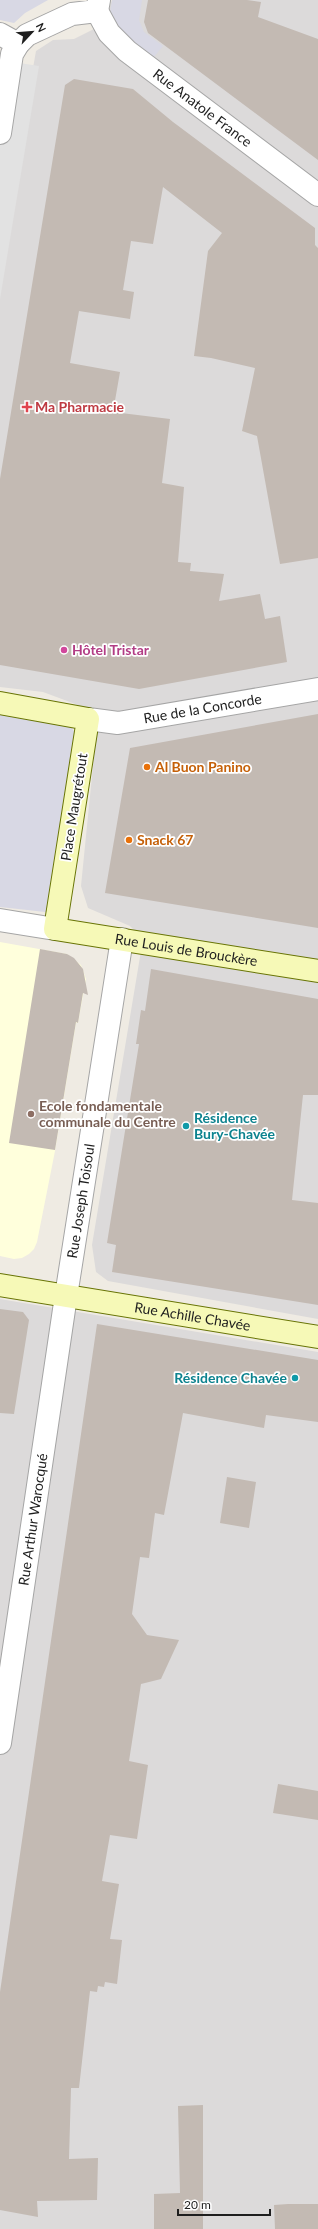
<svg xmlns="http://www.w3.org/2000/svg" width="318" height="2229" font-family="Lato,sans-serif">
<rect width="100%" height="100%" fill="#efebe3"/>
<path fill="#dcdada" d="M 112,0 L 318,0 L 318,1319 L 108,1281 L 96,1272 L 92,1245 L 143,939 L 130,926 L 88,908 L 81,886 L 96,736 L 78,705 L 43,692 L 0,687 L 0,256 L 36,51 L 53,40 L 74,39 L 104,24 Z
M 0,1299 L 318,1352 L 318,2229 L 0,2229 Z"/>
<path fill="#ffffdc" d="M 0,942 L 67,954 L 81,965 L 86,979 L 78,1023 L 76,1023 L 55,1151 L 37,1242 L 34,1249 L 29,1254 L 22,1258 L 14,1259 L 0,1256 Z"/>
<path fill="#e2e2e2" d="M 0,60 L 39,66 L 0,299 Z"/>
<path fill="#d8d8e4" d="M 0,0 L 48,0 L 25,13 L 14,23 L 0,20 Z
M 112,0 L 142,0 L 139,20 L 144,32 L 163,46 L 149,63 L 130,48 L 110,13 Z
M 0,706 L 66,720 L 78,737 L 54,913 L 0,907 Z"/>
<path fill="#c3bab3" d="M 148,0 L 247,0 L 261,2 L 258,17 L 318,39 L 318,160 L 148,33 L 144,22 Z
M 74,79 L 133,89 L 173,122 L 315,228 L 315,245 L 318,248 L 318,558 L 280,564 L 257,436 L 242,431 L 255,368 L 211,358 L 194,356 L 208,251 L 222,233 L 163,187 L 153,244 L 131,241 L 123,290 L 134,292 L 130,319 L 79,311 L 70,363 L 120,372 L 113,412 L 170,419 L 162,483 L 184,487 L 178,562 L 191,563 L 190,571 L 224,574 L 219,601 L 260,594 L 265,619 L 280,616 L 287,662 L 139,689 L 0,665 L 0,479 L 65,85 Z
M 318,714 L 318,928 L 105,893 L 130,748 Z
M 40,949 L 67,954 L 74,958 L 83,969 L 88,995 L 83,993 L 78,1023 L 76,1022 L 55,1150 L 9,1143 Z
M 151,969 L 318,999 L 318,1095 L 303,1095 L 292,1200 L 318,1203 L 318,1305 L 112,1272 L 116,1245 L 107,1243 L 139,1044 L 136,1044 L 141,1010 L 145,1011 Z
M 0,1309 L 23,1312 L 29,1320 L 14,1414 L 0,1413 Z
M 97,1324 L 318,1360 L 318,1422 L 266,1415 L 264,1428 L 183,1413 L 164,1515 L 155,1513 L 149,1558 L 140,1557 L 132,1614 L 147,1635 L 179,1640 L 161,1679 L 141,1684 L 129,1761 L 148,1765 L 137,1839 L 110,1835 L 102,1881 L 119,1884 L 110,1939 L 122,1940 L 117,1984 L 105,1982 L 104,1987 L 98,1986 L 97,1992 L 90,1991 L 79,2088 L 71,2088 L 69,2159 L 98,2158 L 97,2200 L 37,2201 L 38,2217 L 0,2210 L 0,1992 Z
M 227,1477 L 256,1482 L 249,1528 L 220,1523 Z
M 278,1784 L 318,1791 L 318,1820 L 273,1813 Z
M 203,2105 L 203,2229 L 154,2229 L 154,2194 L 180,2193 L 178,2106 Z
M 288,2204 L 318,2204 L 318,2229 L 275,2229 L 274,2205 Z"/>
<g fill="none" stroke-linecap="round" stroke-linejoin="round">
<g stroke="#a5a5a5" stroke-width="24">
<g id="street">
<path id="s1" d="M 97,11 L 109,33 L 127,51 L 318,195"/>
<path d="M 0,34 L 18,44"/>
<path d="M 0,133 L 12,54 L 18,44 L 27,35 L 72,14 L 97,11 L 99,0"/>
<path id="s2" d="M 88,719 L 118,723 L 318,689"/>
<path d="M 0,920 L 55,929"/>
<path id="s3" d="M 0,1743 L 66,1296 L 122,939"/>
</g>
</g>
<g stroke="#687405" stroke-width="24">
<g id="secondary">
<path id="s4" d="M 0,703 L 88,719 L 55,929 L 318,971"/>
<path id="s5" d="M 0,1285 L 318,1337"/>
</g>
</g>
<use href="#street" stroke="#fff" stroke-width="22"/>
<use href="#secondary" stroke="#f6f9b7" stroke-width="22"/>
</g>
<path fill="#e0444e" stroke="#fff" stroke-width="1.5" d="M25 401h4v4h4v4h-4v4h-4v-4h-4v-4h4z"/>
<circle fill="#d1479c" stroke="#fff" stroke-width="1.5" cx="64" cy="650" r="4"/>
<g fill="#e8710a" stroke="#fff" stroke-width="1.5">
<circle cx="147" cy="767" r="4"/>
<circle cx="129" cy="840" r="4"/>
</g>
<circle fill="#8d6e63" stroke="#fff" stroke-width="1.5" cx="31" cy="1114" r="4"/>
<g fill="#0f9aa8" stroke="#fff" stroke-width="1.5">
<circle cx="186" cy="1126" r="4"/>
<circle cx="295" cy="1378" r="4"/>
</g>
<g text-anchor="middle" stroke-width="3.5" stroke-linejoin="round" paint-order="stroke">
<g font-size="14" fill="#1e1e1e" stroke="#fff">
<text dy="5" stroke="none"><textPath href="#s1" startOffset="145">Rue Anatole France</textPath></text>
<text dy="5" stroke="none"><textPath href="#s2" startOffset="116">Rue de la Concorde</textPath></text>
<text transform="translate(74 807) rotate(-81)" y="5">Place Maugrétout</text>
<text dy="5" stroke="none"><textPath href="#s4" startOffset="435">Rue Louis de Brouckère</textPath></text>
<text dy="5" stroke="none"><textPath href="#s3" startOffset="548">Rue Joseph Toisoul</textPath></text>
<text dy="5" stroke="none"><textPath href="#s5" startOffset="195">Rue Achille Chavée</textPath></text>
<text dy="5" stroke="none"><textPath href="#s3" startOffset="226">Rue Arthur Warocqué</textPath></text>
</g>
<g font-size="14" font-weight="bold" fill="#be3a42" stroke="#fff" text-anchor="start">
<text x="35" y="412">Ma Pharmacie</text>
</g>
<g font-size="14" font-weight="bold" fill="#b23c85" stroke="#fff" text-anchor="start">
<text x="72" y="655">Hôtel Tristar</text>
</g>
<g font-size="14" font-weight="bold" fill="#c56008" stroke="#fff" text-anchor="start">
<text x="155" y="772">Al Buon Panino</text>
<text x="137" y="845">Snack 67</text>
</g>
<g font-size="14" font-weight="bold" fill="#785e54" stroke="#fff" text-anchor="start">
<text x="39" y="1111">Ecole fondamentale<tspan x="39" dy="16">communale du Centre</tspan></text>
</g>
<g font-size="14" font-weight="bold" fill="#0d838f" stroke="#fff" text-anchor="start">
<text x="194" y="1123">Résidence<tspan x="194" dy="16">Bury-Chavée</tspan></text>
<text x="287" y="1383" text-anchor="end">Résidence Chavée</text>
</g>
</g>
<g transform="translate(32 32) rotate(64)" stroke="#ffffff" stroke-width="3" paint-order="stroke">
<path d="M0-3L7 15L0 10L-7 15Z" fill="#1e1e1e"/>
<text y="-6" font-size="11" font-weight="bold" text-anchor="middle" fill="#1e1e1e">N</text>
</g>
<path d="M178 2209v6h92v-6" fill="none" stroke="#1e1e1e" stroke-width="2"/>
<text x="184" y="2209" font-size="12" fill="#1e1e1e" stroke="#ffffff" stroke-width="3" paint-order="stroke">20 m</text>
</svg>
